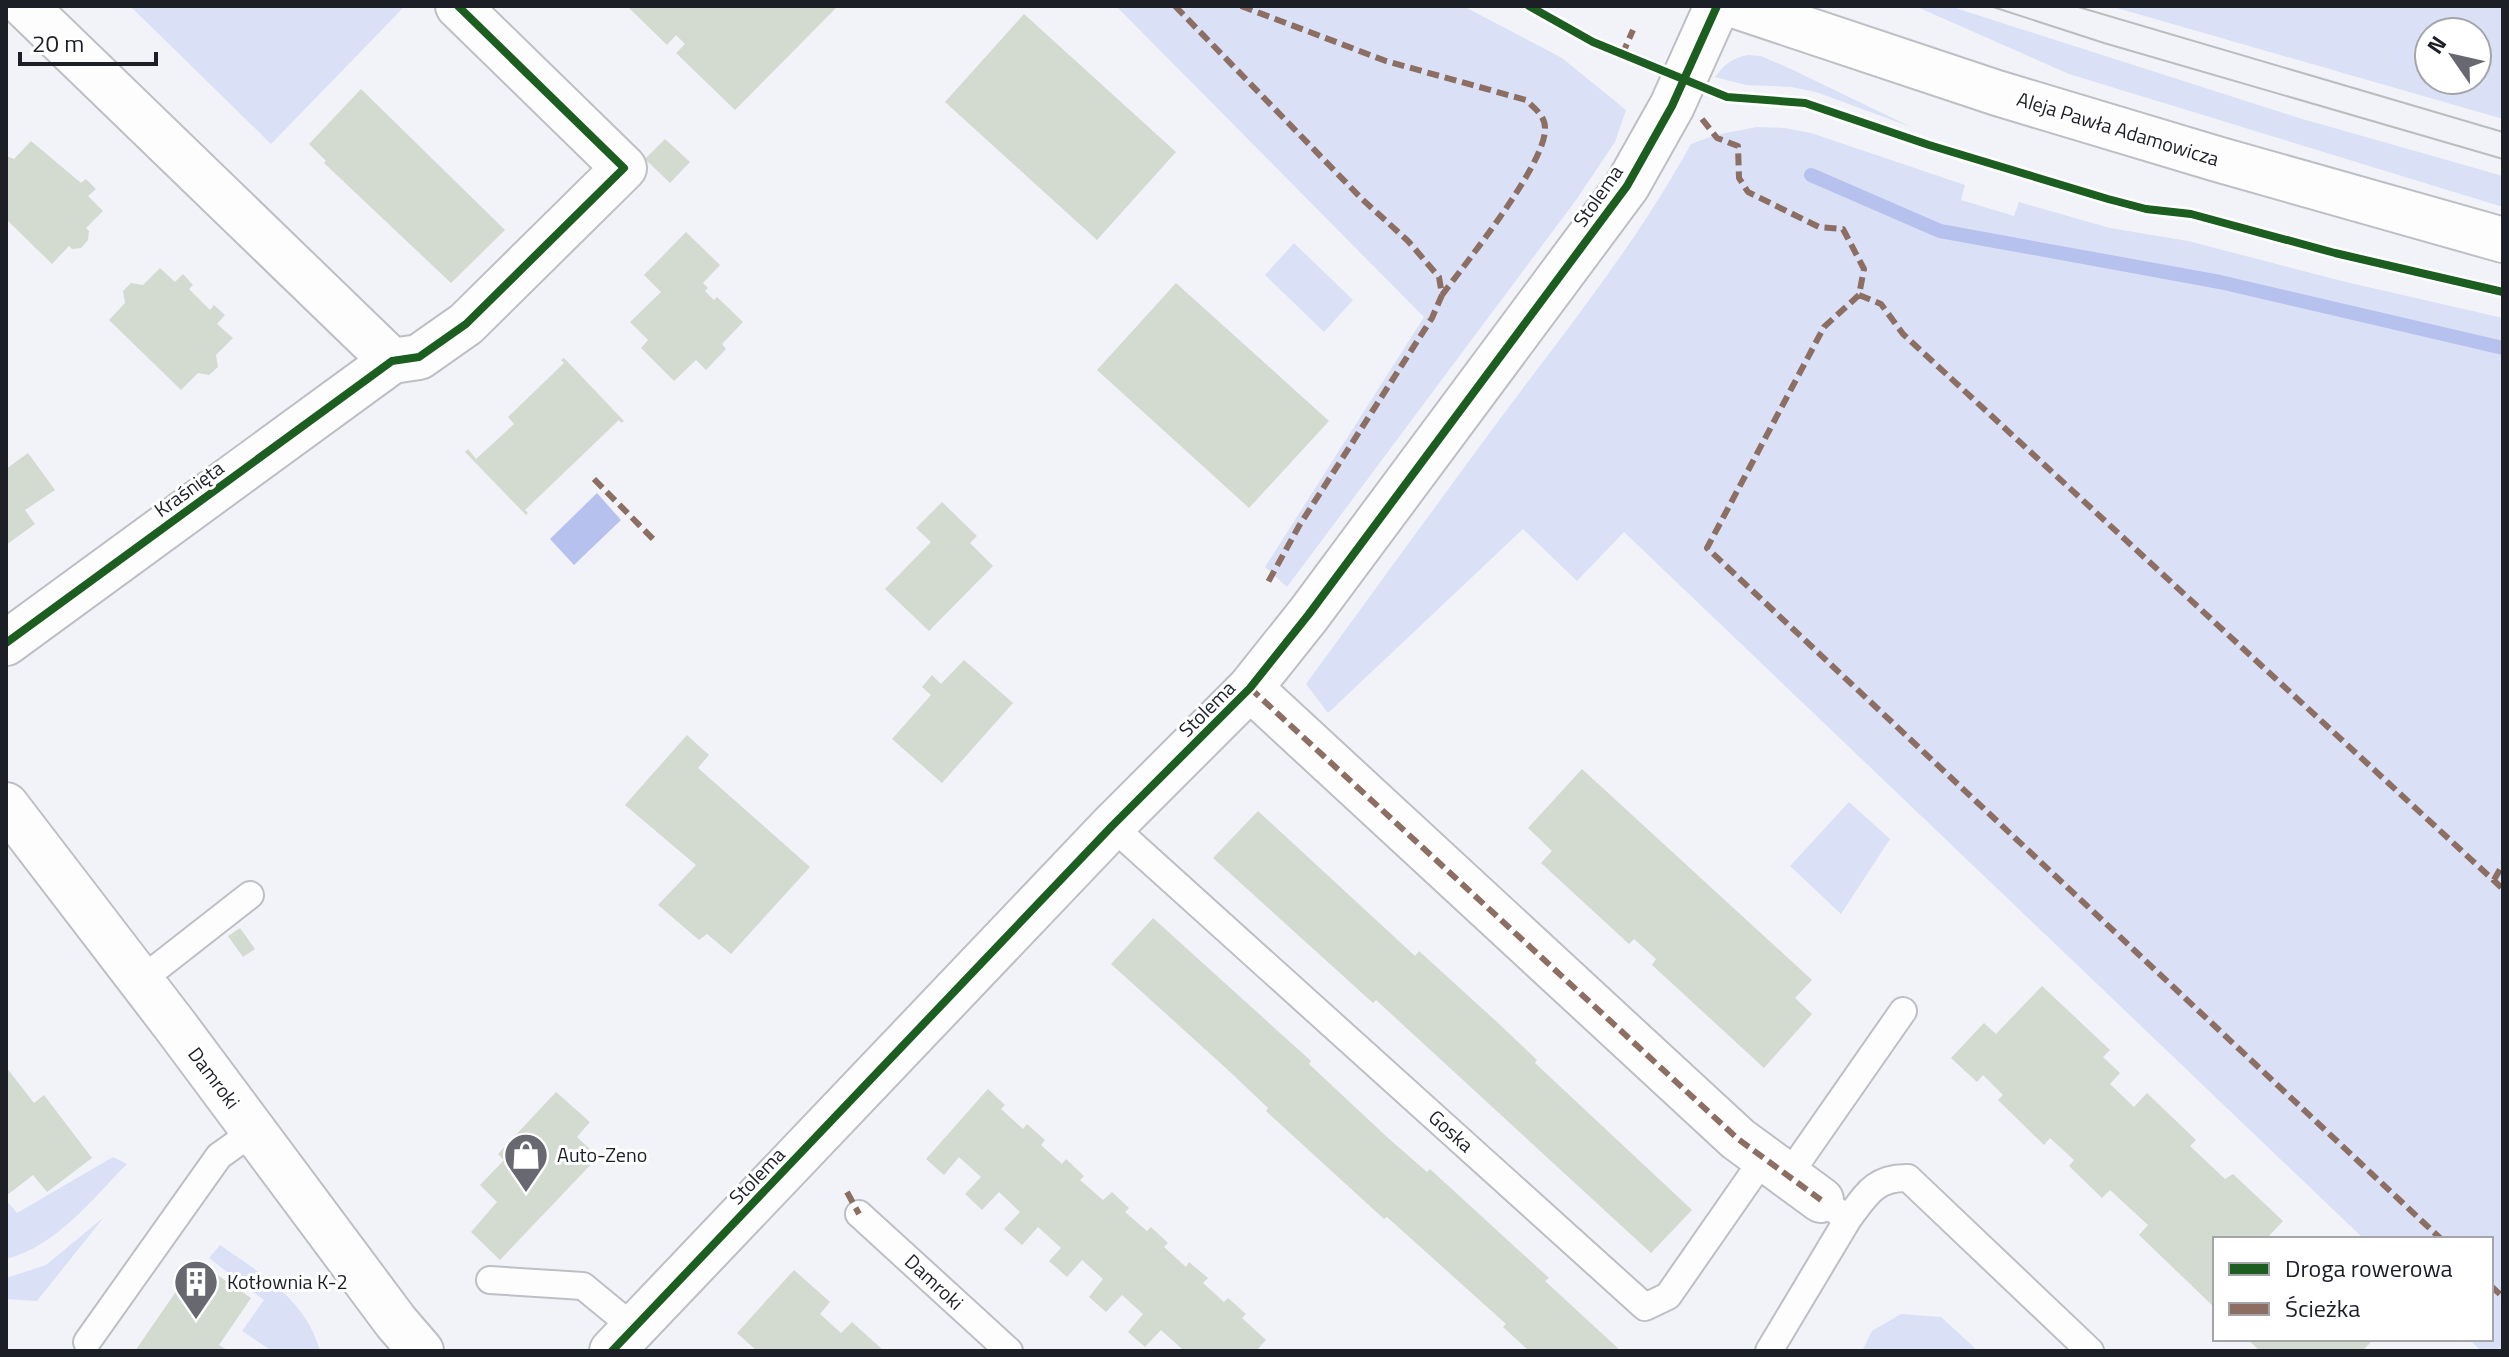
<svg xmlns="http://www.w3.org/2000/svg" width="2509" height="1357" font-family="'Titillium Web',sans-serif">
<rect width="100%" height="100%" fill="#f2f3f8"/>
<path fill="#dae0f6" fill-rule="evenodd" d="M 130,6 L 405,6 L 271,144 Z
M 1116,6 L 1463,6 L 1562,58 L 1626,110 L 1615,142 L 1576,200 L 1287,587 L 1265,567 L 1424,317 Z
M 1915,6 L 1949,6 L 2299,118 L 2503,176 L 2503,207 L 2069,74 Z
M 2110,6 L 2503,6 L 2503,119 ZM 2477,32 L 2477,80 L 2429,80 L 2429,32 Z
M 1748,55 L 1761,56 L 1791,69 L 1911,127 L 1816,92 L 1791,87 L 1746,85 L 1715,77 C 1725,64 1732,58 1748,55 Z
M 1757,127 L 1785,128 L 1811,133 L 1965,185 L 1961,200 L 2014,216 L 2019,202 L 2110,228 L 2188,241 L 2346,282 L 2503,318 L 2503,1351 L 2481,1351 L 2469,1339 L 2491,1339 L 2491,1239 L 2364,1239 L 1624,532 L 1577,581 L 1523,529 L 1328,713 L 1306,684 C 1374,591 1442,497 1511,404 C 1575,319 1640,237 1691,144 L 1715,135 Z
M 1294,243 L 1353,300 L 1324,332 L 1265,275 Z
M 1849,802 L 1890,839 L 1841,914 L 1790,866 Z
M 113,1157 L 127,1164 C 92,1199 57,1246 6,1259 L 6,1200 L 17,1213 Z
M 104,1217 L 37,1301 L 6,1299 L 6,1278 L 46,1265 Z
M 220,1245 C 261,1274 306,1299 320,1351 L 272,1351 L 242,1331 L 264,1300 L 209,1258 Z
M 1901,1314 L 1941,1317 L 1978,1351 L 1862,1351 L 1872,1331 Z"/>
<path fill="#b7c1ee" d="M 597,493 L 621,520 L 574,565 L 550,539 Z"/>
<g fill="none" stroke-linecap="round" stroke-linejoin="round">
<path stroke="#b7c1ee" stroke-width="14" d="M 1811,175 L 1940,231 L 2220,282 L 2503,348"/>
</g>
<path fill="#d3dacf" d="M 627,6 L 838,6 L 735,110 L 676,53 L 685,44 L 676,35 L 667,45 Z
M 1024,14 L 1176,152 L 1097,240 L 945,102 Z
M 361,89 L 505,230 L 451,283 L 324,163 L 326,161 L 309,144 Z
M 665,139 L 690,162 L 670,183 L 645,159 Z
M 31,141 L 81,183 L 86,179 L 96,189 L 88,196 L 103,211 L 86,228 L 89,231 L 88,240 L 81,248 L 72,249 L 69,246 L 52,264 L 6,219 L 6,156 L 14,159 Z
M 686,232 L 720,265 L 703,283 L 708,288 L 705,291 L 714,300 L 717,297 L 743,322 L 722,344 L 726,349 L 706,370 L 696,360 L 674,381 L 641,348 L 648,340 L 630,322 L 661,292 L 644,275 Z
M 160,268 L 175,282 L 183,274 L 193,285 L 189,289 L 210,310 L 214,305 L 225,315 L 217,324 L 233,338 L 216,355 L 218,367 L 209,375 L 198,373 L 181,390 L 109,320 L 125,303 L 123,291 L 131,283 L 143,285 Z
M 1176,283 L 1329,421 L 1249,508 L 1097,370 Z
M 564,358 L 624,421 L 621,423 L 619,420 L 525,510 L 528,513 L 526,515 L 465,452 L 468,449 L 476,459 L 514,424 L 508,417 L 564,363 L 561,360 Z
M 28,453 L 55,490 L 25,510 L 35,524 L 6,545 L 6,469 Z
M 942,502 L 977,536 L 970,543 L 993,566 L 929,631 L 885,589 L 931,542 L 916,528 Z
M 964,660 L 1013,703 L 942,783 L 892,739 L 931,695 L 922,687 L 932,675 L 941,684 Z
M 687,735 L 709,755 L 698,768 L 810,867 L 731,954 L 707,934 L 699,940 L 658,905 L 696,865 L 625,805 Z
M 1582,769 L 1812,980 L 1795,998 L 1812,1014 L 1764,1068 L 1652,965 L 1656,959 L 1634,939 L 1629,944 L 1541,863 L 1552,851 L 1528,828 Z
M 1258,811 L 1415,956 L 1419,951 L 1497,1022 L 1537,1060 L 1535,1063 L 1692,1210 L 1651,1253 L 1376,1000 L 1373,1003 L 1213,858 Z
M 1153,918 L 1311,1061 L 1309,1064 L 1387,1137 L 1427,1172 L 1430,1169 L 1549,1278 L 1545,1281 L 1621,1351 L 1529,1351 L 1503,1327 L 1506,1324 L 1387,1217 L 1384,1219 L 1266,1111 L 1268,1108 L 1228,1070 L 1111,964 Z
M 240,928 L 255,949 L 243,957 L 228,936 Z
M 2042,986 L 2110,1050 L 2103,1057 L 2120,1073 L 2110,1084 L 2134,1107 L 2147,1093 L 2196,1140 L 2190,1146 L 2225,1179 L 2233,1174 L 2283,1221 L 2269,1236 L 2272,1239 L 2215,1239 L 2215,1308 L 2139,1235 L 2148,1225 L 2110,1190 L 2102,1198 L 2069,1166 L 2074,1160 L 2050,1138 L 2044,1145 L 1998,1100 L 2003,1095 L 1983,1075 L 1977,1082 L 1951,1058 L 1984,1023 L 1996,1034 Z
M 6,1067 L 34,1103 L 44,1095 L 92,1158 L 47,1192 L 33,1175 L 6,1196 Z
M 988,1089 L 1005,1105 L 1001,1109 L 1023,1129 L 1027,1124 L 1045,1140 L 1041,1145 L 1062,1164 L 1066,1159 L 1084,1176 L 1080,1180 L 1103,1200 L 1112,1192 L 1129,1208 L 1125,1212 L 1147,1231 L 1151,1227 L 1168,1243 L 1164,1247 L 1186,1267 L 1189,1262 L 1208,1278 L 1203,1283 L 1224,1302 L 1228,1298 L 1246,1314 L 1242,1318 L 1266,1340 L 1256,1351 L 1180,1351 L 1182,1349 L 1161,1330 L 1145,1347 L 1128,1332 L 1143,1314 L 1122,1295 L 1106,1312 L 1089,1297 L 1103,1279 L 1082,1260 L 1067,1277 L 1049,1261 L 1061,1248 L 1038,1227 L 1022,1245 L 1004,1229 L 1020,1212 L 999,1192 L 982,1210 L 965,1194 L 981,1177 L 959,1157 L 944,1175 L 926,1159 Z
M 556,1092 L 590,1122 L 577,1137 L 598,1157 L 500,1260 L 471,1232 L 497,1202 L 480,1185 L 504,1160 L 498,1154 Z
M 197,1261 L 251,1298 L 219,1345 L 229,1351 L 135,1351 Z
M 794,1270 L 830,1302 L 820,1314 L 841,1333 L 852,1322 L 884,1351 L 757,1351 L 737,1333 Z
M 2247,1339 L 2374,1339 L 2362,1351 L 2260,1351 Z"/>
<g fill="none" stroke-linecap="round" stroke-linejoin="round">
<g stroke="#bdbfc5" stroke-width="30">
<path id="service" d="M 1112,826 L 1645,1307 L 1668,1296 L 1764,1158
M 140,981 L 250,895
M 1788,1176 L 1903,1011
M 1821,1200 L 1848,1219 C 1866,1195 1875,1177 1908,1178 L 2090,1351
M 859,1214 L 1009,1351
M 490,1280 L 583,1286 L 634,1328
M 87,1342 L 219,1156 L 254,1131
M 1769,1351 L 1848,1219"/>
</g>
<g stroke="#bdbfc5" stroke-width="48">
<path id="minor" d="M 25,6 L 392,361
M 6,643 L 392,361 L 419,357 L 466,324 L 624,168 L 458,6
M 1250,688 L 1738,1139 L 1821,1200
M 6,805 L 177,1028 L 396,1322 L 421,1351
M 612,1351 L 1112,826 L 1250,688 L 1309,614 L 1627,186 L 1672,106 L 1717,6"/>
</g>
<g stroke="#bdbfc5" stroke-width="48">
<path id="secondary" d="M 1736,6 L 1997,93 L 2217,159 L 2503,240"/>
</g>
<use href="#service" stroke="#fdfdfe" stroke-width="26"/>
<use href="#minor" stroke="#fdfdfe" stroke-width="44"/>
<use href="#secondary" stroke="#fdfdfe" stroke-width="44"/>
<path stroke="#bbbcbd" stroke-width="2" d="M 1990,6 L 2104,43 L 2503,159
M 2075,6 L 2503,132"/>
<path stroke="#8d6e63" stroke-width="6" stroke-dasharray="12 6" stroke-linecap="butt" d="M 1175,6 L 1362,199 L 1408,241 L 1439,277 L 1442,295 L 1432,318 L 1299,526 L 1267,584
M 1241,6 L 1386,61 L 1526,100 C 1535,109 1546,116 1545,130 C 1544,166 1466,263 1442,295
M 1622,55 L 1633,30
M 1702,119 L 1717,138 L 1738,146 L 1739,178 L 1748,192 L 1819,227 L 1843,229 L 1864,269 L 1859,295 L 1824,327 L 1707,548 L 2441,1239
M 1859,295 L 1881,304 L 1903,334 L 2503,889
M 594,479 L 654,540
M 1250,688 L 1738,1139 L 1821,1200
M 2494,880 L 2503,864
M 847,1192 L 859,1214
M 2491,1286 L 2503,1297"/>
<g stroke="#fff" stroke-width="13">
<path id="cycleway" d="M 1529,6 L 1593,42 L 1727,97 L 1805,103 L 1929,145 L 2108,199 L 2146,209 L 2191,214 L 2335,253 L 2503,292
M 6,643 L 392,361 L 419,357 L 466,324 L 624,168 L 458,6
M 612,1351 L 1112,826 L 1250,688 L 1309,614 L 1627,186 L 1672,106 L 1717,6"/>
</g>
<use href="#cycleway" stroke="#1b5e20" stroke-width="8"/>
</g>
<defs>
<g id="shop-pin" transform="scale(2.3)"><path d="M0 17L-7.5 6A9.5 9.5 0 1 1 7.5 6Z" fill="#686970" stroke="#fff"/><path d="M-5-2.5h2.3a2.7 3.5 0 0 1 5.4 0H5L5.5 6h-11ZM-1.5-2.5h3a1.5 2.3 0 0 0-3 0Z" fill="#fff"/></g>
<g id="building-pin" transform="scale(2.3)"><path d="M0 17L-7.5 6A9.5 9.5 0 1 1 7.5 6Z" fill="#686970" stroke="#fff"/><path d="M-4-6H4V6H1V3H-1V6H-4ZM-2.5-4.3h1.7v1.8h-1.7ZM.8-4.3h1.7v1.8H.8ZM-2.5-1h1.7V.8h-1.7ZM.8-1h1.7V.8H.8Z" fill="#fff"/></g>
</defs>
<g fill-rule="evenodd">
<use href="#shop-pin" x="526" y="1155"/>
<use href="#building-pin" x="196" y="1282"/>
</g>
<g text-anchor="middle" stroke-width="6" stroke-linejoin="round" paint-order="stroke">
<g font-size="20" fill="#1d1f27" stroke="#fff">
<text transform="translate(2118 129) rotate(17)" y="7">Aleja Pawła Adamowicza</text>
<text transform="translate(1598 196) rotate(-55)" y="7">Stolema</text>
<text transform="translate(189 489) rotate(-36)" y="7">Kraśnięta</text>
<text transform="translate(1207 709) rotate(-45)" y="7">Stolema</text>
<text transform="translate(214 1078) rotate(53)" y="7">Damroki</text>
<text transform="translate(1451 1131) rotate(42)" y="7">Goska</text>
<text transform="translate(757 1176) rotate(-46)" y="7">Stolema</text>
<text transform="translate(934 1282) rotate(43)" y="7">Damroki</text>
</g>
<g font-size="20" fill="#1d1f27" stroke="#fff" text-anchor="start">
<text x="557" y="1162">Auto-Zeno</text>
<text x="227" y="1289">Kotłownia K-2</text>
</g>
</g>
<rect width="2509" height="1357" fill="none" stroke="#1d1f27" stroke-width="16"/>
<rect x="2213" y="1237" width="280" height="104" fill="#ffffff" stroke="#a5a5a9" stroke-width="2"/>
<rect x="2229" y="1263" width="40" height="12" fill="#1b5e20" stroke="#a5a5a9" stroke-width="2"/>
<text x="2285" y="1277" font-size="24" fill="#1d1f27">Droga rowerowa</text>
<rect x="2229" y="1303" width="40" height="12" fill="#8d6e63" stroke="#a5a5a9" stroke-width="2"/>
<text x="2285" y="1317" font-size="24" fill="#1d1f27">Ścieżka</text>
<g transform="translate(2453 56) rotate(304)"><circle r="38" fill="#ffffff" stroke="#a5a5a9" stroke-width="2"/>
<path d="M0-6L14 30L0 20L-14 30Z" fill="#686970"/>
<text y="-12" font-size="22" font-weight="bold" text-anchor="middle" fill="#1d1f27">N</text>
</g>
<path d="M20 52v12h136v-12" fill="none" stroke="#1d1f27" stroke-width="4"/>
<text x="32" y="52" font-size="24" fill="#1d1f27" stroke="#ffffff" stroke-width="6" paint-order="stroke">20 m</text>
</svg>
